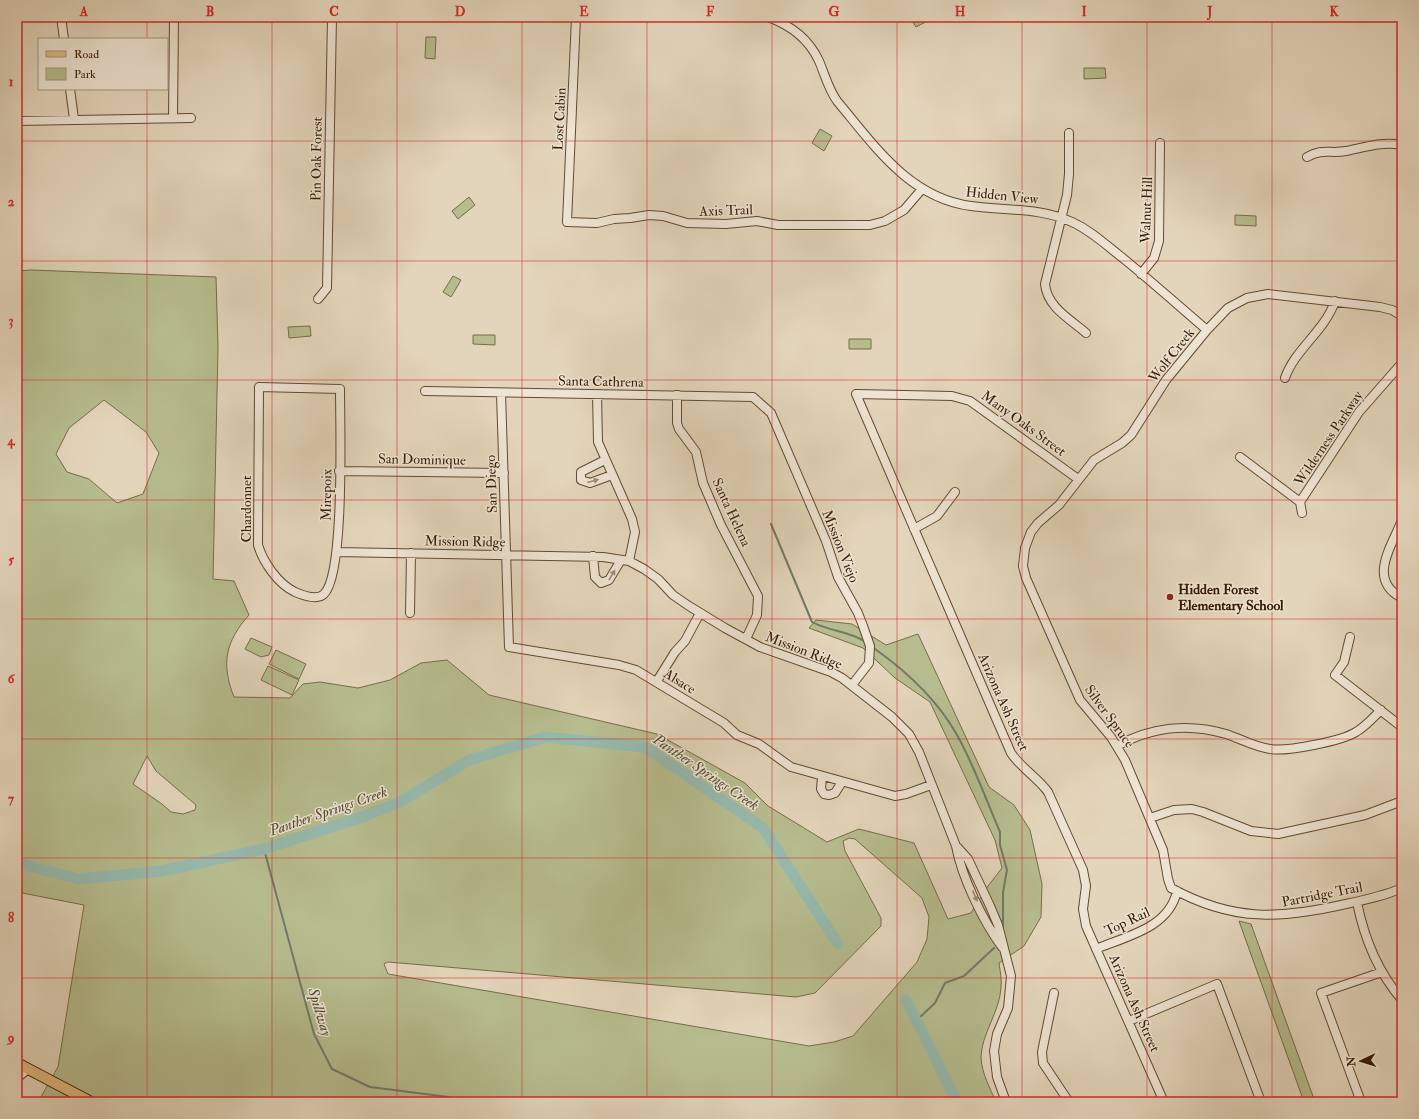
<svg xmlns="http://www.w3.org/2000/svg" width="1419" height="1119" font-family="'IM FELL Double Pica',serif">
<rect width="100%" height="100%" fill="#e3d5bb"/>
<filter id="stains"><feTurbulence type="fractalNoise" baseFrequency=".005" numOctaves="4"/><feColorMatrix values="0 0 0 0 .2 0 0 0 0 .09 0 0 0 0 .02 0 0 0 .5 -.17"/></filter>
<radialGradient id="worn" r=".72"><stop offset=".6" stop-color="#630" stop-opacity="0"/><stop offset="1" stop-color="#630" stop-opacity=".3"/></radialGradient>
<path fill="#b6bc8e" stroke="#776c48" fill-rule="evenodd" d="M 914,17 L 935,17 L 916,27 L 911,19 Z
M 426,37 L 436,37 L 435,59 L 425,58 Z
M 1084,68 L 1105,68 L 1106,78 L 1084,79 Z
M 820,129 L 832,136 L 824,151 L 812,143 Z
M 469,197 L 475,205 L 458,219 L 452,211 Z
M 1235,215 L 1256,216 L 1256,226 L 1235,225 Z
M 31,270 L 216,277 L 218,347 L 213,579 L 234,581 L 249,615 C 225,642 221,664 234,697 L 290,698 L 303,684 L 320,682 L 358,688 L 390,680 L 421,663 L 447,660 L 489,695 L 657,734 L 745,783 L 768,806 L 827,842 L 859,829 L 914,843 L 948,919 L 971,913 L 988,886 L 1002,868 L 995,840 L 930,702 L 895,678 L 863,648 L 809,628 L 816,620 L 852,624 L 886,645 L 918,634 L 989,787 L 1014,805 L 1030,830 L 1042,884 L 1041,917 L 1024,946 L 999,963 C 1000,971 1002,980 1001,987 C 1000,1012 981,1034 981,1058 C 982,1074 990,1088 996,1102 L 41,1102 L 42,1095 L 58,1067 L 84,905 L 17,892 L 17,271 ZM 104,400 L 146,432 L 159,453 L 143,494 L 117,503 L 89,479 L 67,472 L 56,454 L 69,428 ZM 147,756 L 156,771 L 196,805 L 195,810 L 183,814 L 171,812 L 162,804 L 133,784 ZM 849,838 L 855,839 L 922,898 L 929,917 L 927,939 L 917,962 L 853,1036 L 834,1042 L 809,1046 L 388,974 L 384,964 L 388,962 L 796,997 L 815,993 L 881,926 L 881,918 L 845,851 L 843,841 Z
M 453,276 L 461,280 L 451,297 L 443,292 Z
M 310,326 L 311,336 L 289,338 L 288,327 Z
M 473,335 L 495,335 L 495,345 L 473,344 Z
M 849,339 L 871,339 L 871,349 L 849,349 Z
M 251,638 L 272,647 L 269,655 L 261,657 L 245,649 Z
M 276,650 L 306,664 L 299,679 L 269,664 Z
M 268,666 L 299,680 L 292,695 L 261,680 Z
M 1239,921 L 1251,924 L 1315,1102 L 1304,1102 Z"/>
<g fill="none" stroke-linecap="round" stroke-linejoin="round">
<path stroke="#707a69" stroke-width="2" d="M 771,524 L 812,622 C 828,631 849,631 864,641
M 875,649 C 906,671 938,701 957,735 C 974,765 986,800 1000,832 L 1000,845 L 1007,870 L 1003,892 L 1003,929
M 264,849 L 314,1034 L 332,1069 L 370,1087 L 488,1102
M 916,1021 L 935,1003 L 945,983 L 964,976 L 994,948
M 951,1102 L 956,1100"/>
<path stroke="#96b9ad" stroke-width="11" d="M 17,863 L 79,879 L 162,871 L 264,849 L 365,816 L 402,801 L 469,760 L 545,737 L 645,747 L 763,828 L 838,944
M 906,1000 L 957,1102"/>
<g stroke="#634a30" stroke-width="10">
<path id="minor" d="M 61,17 L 64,39
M 576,17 L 567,222 L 597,223 L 614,219 L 630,218 L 649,215 L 663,216 L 687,223 L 726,224 L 757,221 L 778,225 L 870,225 L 885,221 L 904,210 L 922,189
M 768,17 C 790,25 809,39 819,61 C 825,75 828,88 837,101 C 874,145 909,198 971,206 C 1006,211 1039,207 1072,222 C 1092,231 1107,246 1124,259 C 1152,282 1179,306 1207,330
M 70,89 L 74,119
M 173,118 L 174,17
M 17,121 L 191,118
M 1069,133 L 1069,174 L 1067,195 L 1045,284 C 1047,307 1070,319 1086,333
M 1307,157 C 1322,148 1331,154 1346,151 C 1366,147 1382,141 1402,145
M 1141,274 L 1154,258 L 1159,241 L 1160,143
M 318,299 L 327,288 L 332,17
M 1402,316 L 1392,310 L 1380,307 L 1268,294 L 1247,298 L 1228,308 L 1207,330 L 1166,380 L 1131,435 L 1122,443 L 1094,460 L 1059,505 L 1038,523 L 1031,532 L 1025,548 L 1023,566 L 1026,578 L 1080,700 L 1111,737 L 1125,760 L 1163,850 L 1168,879 L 1171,888 C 1233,922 1280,919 1346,904 C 1365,900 1384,896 1402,888
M 1285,378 C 1295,349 1325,331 1335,301
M 259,387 L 340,389 C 340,424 345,574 324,594 C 317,601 302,595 295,592 C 278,584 263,562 258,545 Z
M 425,391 L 753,397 L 771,413 L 826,541 L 838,577 L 858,613 L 863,626 L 870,646 L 869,663 L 852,685
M 501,393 L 509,647 L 619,665 L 636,670 L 724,723 L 737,735 L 759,744 L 791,767 L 895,796 L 906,794 L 931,785
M 597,394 L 598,442 L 632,519 L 635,532 L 629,561
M 677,395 L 677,423 L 679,429 L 696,452 L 703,483 L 721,525 L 758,596 L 757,615 L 746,639
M 1240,457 L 1300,502
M 605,460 L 581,472 L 581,480 L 590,483 L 612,475
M 339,471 L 504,473
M 1078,479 L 970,401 L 952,396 L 856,394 L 1011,753 C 1021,768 1037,777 1048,792 L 1083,870 L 1086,886 L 1083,909 L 1086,926 L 1164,1102
M 1302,513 L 1300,502 L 1359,412 L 1402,363
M 1402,520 C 1393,544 1366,580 1402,598
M 914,529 L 937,516 L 955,492
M 337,552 L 603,557 L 629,561 L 644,569 L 658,579 L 673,595 L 689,606 L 725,628 L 760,647 L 831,672 L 842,678 L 892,717 L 909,734 L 919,752 L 956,846 C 962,878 983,921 1002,947
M 593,556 L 595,577 L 601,583 L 609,580 L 621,560
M 410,613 L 411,553
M 1350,637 L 1344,662 L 1335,675 L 1402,727
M 657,681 L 675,652 L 685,641 L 700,613
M 1117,746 C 1151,727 1189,723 1226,734 C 1241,739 1255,747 1270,749 C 1286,752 1342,741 1356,732 C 1365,727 1373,718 1381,710
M 822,777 L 821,789 L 824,794 L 829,795 L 835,793 L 842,782
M 1150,818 L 1174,810 L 1192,809 L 1203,812 L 1251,831 L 1278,834 L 1365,815 L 1402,801
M 957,847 L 968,859 L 990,906 L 998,925 L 1011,976 L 1008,1008 L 997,1034 L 994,1051 L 997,1077 L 1006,1102
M 1357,902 C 1364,938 1378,972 1402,1000
M 1096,949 C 1127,936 1169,928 1177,891
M 1054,993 L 1042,1052 L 1043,1063 L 1069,1102
M 1129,1021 L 1217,984 L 1261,1102
M 17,1078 L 27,1070
M 1361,1102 L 1321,993 L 1382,972"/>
</g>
<g stroke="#381b02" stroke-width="12">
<path id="major" d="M 17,1063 L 91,1102"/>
</g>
<use href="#minor" stroke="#ede4d3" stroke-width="8"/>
<use href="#major" stroke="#e2ba7e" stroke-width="10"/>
</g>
<defs><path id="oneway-solid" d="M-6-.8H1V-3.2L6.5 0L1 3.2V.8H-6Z"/></defs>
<g fill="#9c8a75">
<use href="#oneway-solid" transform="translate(593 481) rotate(-15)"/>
<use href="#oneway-solid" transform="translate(612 575) rotate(-59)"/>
<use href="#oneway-solid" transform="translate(975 896) rotate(66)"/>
</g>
<path fill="none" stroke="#d62828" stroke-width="1" stroke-opacity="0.55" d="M 147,17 L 147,39M 272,17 L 272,1102M 397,17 L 397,1102M 522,17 L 522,1102M 647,17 L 647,1102M 772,17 L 772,1102M 897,17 L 897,1102M 1022,17 L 1022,1102M 1147,17 L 1147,1102M 1272,17 L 1272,1102M 147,89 L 147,1102M 17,141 L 1402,141M 17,261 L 1402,261M 17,380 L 1402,380M 17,500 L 1402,500M 17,619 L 1402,619M 17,739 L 1402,739M 17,858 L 1402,858M 17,978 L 1402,978"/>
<circle fill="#8f2418" stroke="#ede4d3" stroke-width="1.5" cx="1170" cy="597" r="4"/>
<g text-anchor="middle" stroke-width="3" stroke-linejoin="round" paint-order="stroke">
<g font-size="14" fill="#381b02" stroke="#ede4d3">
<text transform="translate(559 119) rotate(-87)" y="5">Lost Cabin</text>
<text transform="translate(316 159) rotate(-89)" y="5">Pin Oak Forest</text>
<text transform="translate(1002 195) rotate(6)" y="5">Hidden View</text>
<text transform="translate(726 210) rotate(-2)" y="5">Axis Trail</text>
<text transform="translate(1146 210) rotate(-88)" y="5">Walnut Hill</text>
<text transform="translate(1171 355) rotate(-52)" y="5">Wolf Creek</text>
<text transform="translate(601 381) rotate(1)" y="5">Santa Cathrena</text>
<text transform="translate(1024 423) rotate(36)" y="5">Many Oaks Street</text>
<text transform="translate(1328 438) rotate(-56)" y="5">Wilderness Parkway</text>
<text transform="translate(422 459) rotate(1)" y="5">San Dominique</text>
<text transform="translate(491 484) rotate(-92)" y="5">San Diego</text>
<text transform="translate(326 495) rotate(-89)" y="5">Mirepoix</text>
<text transform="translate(246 509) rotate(-90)" y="5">Chardonnet</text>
<text transform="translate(732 512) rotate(65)" y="5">Santa Helena</text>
<text transform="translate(465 541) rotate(1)" y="5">Mission Ridge</text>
<text transform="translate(841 546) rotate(68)" y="5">Mission Viejo</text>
<text transform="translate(804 650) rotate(21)" y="5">Mission Ridge</text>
<text transform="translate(680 681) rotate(32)" y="5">Alsace</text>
<text transform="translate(1004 702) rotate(66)" y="5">Arizona Ash Street</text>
<text transform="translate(1110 716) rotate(54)" y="5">Silver Spruce</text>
<text transform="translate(1322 894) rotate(-11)" y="5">Partridge Trail</text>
<text transform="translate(1127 921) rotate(-25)" y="5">Top Rail</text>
<text transform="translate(1135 1003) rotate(66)" y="5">Arizona Ash Street</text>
</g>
<g font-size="14" font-weight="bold" fill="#381b02" stroke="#ede4d3" text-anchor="start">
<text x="1178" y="594">Hidden Forest<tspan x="1178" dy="16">Elementary School</tspan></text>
</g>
<g font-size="15" font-style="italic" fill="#544a35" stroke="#ede4d3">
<text transform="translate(706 772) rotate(34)" y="5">Panther Springs Creek</text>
<text transform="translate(328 811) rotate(-19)" y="5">Panther Springs Creek</text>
<text transform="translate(320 1012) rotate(73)" y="5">Spillway</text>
</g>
</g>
<rect width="1419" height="1119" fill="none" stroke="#e3d5bb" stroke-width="44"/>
<rect x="38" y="38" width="130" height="52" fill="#ede4d3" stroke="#a5947f"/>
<rect x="46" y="51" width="20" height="6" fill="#e2ba7e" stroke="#a5947f"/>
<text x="74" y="58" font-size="12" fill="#381b02">Road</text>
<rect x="46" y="68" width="20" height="12" fill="#b6bc8e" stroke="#a5947f"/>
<text x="74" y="78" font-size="12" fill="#381b02">Park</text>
<g transform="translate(1361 1061) rotate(266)" stroke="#ede4d3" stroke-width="3" paint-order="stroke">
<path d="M0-3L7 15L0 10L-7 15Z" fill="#381b02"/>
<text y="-6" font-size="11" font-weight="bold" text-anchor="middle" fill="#381b02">N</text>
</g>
<rect x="22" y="22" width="1375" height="1075" fill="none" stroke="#d62828" stroke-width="1.5"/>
<g font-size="13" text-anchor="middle" font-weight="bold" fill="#d62828">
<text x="84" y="16">A</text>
<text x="210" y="16">B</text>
<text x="334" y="16">C</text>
<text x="460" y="16">D</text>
<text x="584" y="16">E</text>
<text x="710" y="16">F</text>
<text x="834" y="16">G</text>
<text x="960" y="16">H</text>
<text x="1084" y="16">I</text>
<text x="1210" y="16">J</text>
<text x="1334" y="16">K</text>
<text x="11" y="86">1</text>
<text x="11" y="206">2</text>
<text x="11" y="325">3</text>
<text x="11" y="445">4</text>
<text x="11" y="564">5</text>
<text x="11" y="683">6</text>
<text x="11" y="803">7</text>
<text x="11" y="922">8</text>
<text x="11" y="1042">9</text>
</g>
<rect width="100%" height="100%" filter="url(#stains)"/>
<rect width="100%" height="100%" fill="url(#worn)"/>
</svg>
